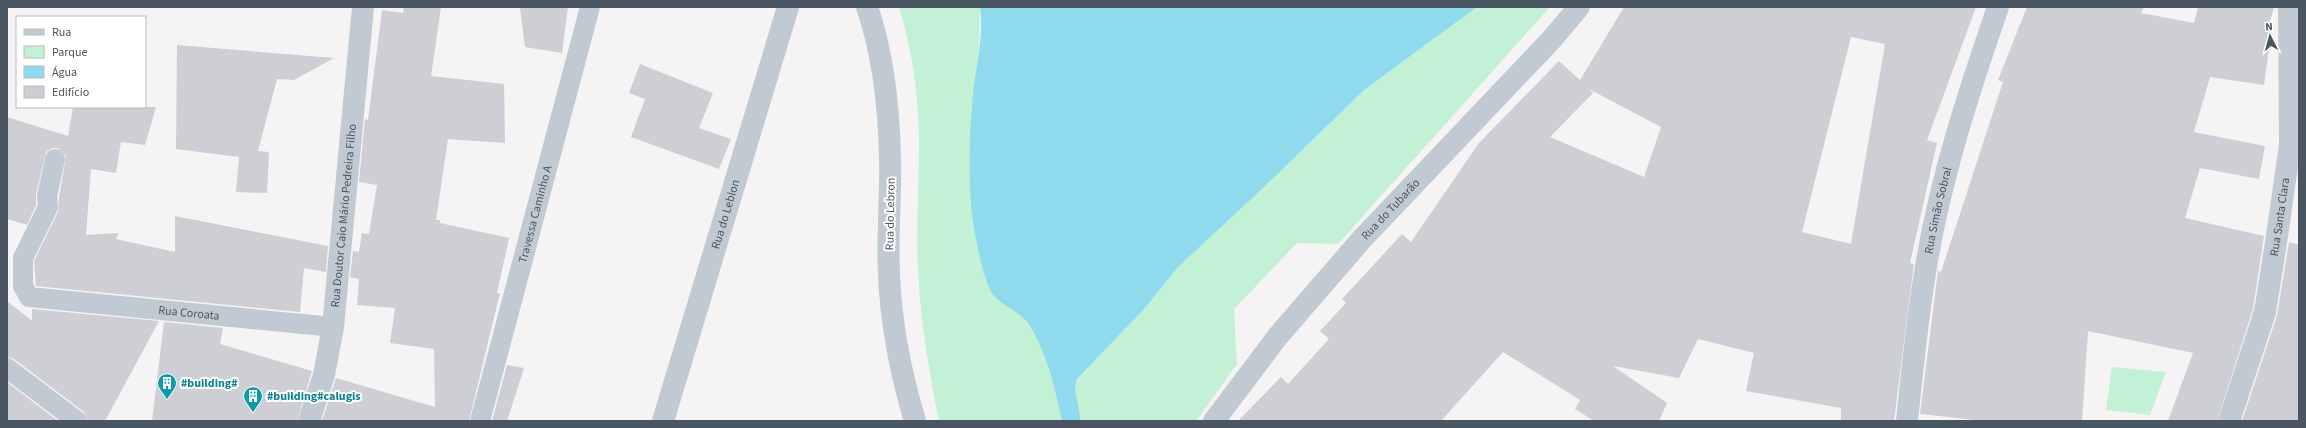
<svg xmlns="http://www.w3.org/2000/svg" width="2306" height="428" font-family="'Source Sans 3',sans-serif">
<rect width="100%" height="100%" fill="#f5f3f3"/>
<path fill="#c3f1d5" d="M 899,7 L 980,7 L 979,58 L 973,95 L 1000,301 C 1007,305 1016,309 1022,314 C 1045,339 1055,388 1062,421 L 939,421 C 929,370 920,320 918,268 C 916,226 919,184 919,141 C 919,97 912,49 899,7 Z
M 1477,7 L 1550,7 L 1338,244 L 1297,243 L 1234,309 L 1237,364 L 1196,421 L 1081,421 L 1075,388 L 1077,379 L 1145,308 L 1178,267 L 1263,188 L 1364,90 Z
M 2112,367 L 2166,372 L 2150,415 L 2106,410 Z"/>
<path fill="#90daee" d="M 980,7 L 1477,7 L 1364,90 L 1263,188 L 1178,267 L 1145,308 L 1077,379 L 1075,388 L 1081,421 L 1062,421 C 1055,389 1048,357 1032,329 C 1022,310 1001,307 992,293 C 984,280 978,249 975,234 C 967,193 969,136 973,95 C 976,65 984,37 980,7 Z"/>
<path fill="#cdcfd5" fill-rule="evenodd" d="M 404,7 L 441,7 L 431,76 L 504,84 L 505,143 L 448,139 L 436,220 L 440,220 L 440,223 L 509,238 L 497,293 L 500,293 L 469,421 L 322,421 L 336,378 L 435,407 L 434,349 L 390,343 L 395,308 L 357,305 L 359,279 L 350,277 L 353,251 L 359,252 L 362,233 L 369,234 L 377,185 L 359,182 L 365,119 L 368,120 L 382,10 L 403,13 Z
M 520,7 L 568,7 L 562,53 L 525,47 Z
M 1624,7 L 1976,7 L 1927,140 L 1937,143 L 1910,263 L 1914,264 L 1894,421 L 1841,421 L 1841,408 L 1746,391 L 1754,353 L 1698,339 L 1679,378 L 1613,366 L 1667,403 L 1659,421 L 1594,421 L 1575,409 L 1580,400 L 1503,352 L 1441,421 L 1238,421 L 1281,377 L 1288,384 L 1329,339 L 1320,331 L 1346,303 L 1342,299 L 1402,234 L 1411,242 L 1479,143 L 1559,61 L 1580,80 ZM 1851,37 L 1885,44 L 1851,244 L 1802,232 ZM 1589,89 L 1661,127 L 1644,177 L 1550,137 L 1593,93 Z
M 2027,7 L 2144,7 L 2141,13 L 2194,23 L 2198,7 L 2274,7 L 2269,25 L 2272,27 L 2264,85 L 2210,77 L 2194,132 L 2265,146 L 2259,179 L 2200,168 L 2185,218 L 2264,236 L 2253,309 L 2217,421 L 2168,421 L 2193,353 L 2088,331 L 2082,421 L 1984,421 L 1920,414 L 1938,271 L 1941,272 L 2003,82 L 1998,80 Z
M 177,45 L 334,58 L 294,80 L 277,79 L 258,151 L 269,152 L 267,193 L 236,192 L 239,157 L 176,149 Z
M 640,64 L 713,93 L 699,128 L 731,139 L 719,169 L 631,137 L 645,99 L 629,93 Z
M 73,107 L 156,107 L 145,145 L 121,142 L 116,173 L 91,169 L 86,235 L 118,233 L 116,239 L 175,252 L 175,216 L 328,246 L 326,272 L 304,268 L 300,312 L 36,286 L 34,261 L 58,212 L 59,197 L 66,156 L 58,148 L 52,148 L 46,152 L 36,194 L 36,205 L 27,225 L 7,219 L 7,117 L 68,136 Z
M 2289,242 L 2299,245 L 2299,421 L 2242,421 L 2277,316 Z
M 7,301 L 32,321 L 32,309 L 159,321 L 105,421 L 88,421 L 84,412 L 14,359 L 7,357 Z
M 164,322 L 223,328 L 220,344 L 312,371 L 297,421 L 152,421 Z
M 507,365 L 524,368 L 507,421 L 492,421 Z
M 7,382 L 58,421 L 7,421 Z"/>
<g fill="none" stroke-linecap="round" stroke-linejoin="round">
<g stroke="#c1cad2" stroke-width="20">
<path id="s1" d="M 55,159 L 47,196 L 48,207 L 23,258 L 23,286 L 29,297 L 333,327"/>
<path d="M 7,368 L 77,421"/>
<path id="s2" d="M 480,421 L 590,7"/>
</g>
<g stroke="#c1cad2" stroke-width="22">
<path d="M 867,7 C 884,56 889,108 890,159 C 891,198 887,236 889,275 C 891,324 901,374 915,421"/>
<path id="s3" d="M 309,421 L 324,375 L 333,327 L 363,7"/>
<path id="s4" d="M 663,421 L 788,7"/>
<path id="s5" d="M 1214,421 L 1278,336 L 1362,239 L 1552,39 L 1579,7"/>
<path id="s6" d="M 1907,421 C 1912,372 1917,322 1925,273 C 1939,183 1968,94 1998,7"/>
<path id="s7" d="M 2229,421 L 2265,312 L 2277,236 L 2290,145 L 2289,7"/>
</g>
</g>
<defs>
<g id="building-pin" transform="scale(1)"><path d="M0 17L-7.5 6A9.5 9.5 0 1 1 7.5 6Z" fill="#0f9aa8" stroke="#fff"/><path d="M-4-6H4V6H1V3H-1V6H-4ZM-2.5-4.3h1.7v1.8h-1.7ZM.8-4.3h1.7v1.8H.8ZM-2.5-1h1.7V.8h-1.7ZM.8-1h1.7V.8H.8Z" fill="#fff"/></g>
</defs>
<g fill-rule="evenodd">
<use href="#building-pin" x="167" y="383"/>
<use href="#building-pin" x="253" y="396"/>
</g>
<g text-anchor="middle" stroke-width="4" stroke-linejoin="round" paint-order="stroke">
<g font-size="12" fill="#4a5661" stroke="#fff">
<text dy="4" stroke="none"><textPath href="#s5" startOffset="276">Rua do Tubarão</textPath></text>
<text dy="4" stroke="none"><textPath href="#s6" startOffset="213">Rua Simão Sobral</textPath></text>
<text dy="4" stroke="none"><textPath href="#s2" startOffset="214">Travessa Caminho A</textPath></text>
<text dy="4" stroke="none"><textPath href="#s4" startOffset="216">Rua do Leblon</textPath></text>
<text transform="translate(890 214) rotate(-89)" y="4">Rua do Lebron</text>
<text dy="4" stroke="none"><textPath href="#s3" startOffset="209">Rua Doutor Caio Mário Pedreira Filho</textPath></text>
<text dy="4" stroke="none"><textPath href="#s7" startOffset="211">Rua Santa Clara</textPath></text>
<text dy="4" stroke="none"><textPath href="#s1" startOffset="307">Rua Coroata</textPath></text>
</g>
<g font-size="12" font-weight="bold" fill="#0d838f" stroke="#fff" text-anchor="start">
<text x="181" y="387">#building#</text>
<text x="267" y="400">#building#calugis</text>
</g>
</g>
<rect width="2306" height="428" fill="none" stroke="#4a5661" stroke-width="16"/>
<rect x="16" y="16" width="130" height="92" fill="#ffffff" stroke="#b7bbc0"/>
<rect x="24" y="29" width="20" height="6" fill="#c1cad2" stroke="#b7bbc0"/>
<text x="52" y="36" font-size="12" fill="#4a5661">Rua</text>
<rect x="24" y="46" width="20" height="12" fill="#c3f1d5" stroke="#b7bbc0"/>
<text x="52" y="56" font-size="12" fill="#4a5661">Parque</text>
<rect x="24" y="66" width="20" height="12" fill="#90daee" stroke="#b7bbc0"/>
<text x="52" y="76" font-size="12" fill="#4a5661">Água</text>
<rect x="24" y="86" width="20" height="12" fill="#cdcfd5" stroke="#b7bbc0"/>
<text x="52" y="96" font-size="12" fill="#4a5661">Edifício</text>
<g transform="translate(2270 36) rotate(354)" stroke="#ffffff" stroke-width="3" paint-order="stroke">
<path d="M0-3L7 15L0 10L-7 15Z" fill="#4a5661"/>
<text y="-6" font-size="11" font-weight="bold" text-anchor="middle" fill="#4a5661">N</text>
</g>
</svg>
